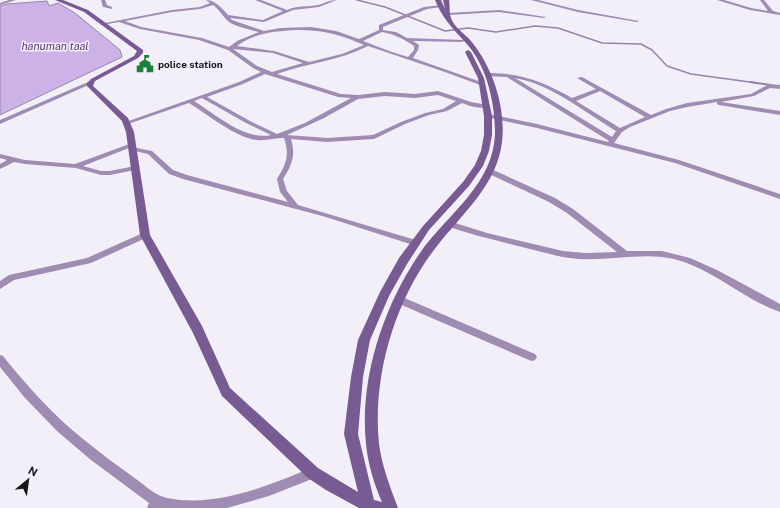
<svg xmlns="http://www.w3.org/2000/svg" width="780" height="508" font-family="'Public Sans',sans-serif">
<rect width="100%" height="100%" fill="#f3eff9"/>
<path fill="#ccb2e6" stroke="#9684a9" d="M 47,1 L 49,6 L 58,3 L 75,13 L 120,50 L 122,57 L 0,115 L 0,6 L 7,4 Z"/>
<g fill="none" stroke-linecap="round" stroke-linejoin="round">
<path stroke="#9684a9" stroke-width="1.5" d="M 357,0 L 385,7 L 445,31 L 468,28 L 496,32 L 535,26 L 558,28 L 602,43 L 641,44 L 652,50 L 667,66 L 691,74 L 757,83"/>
<path stroke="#9684a9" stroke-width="2" d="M 750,82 L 771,85"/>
<path fill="#9f8cb3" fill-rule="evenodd" d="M 9,0 L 16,0 L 0,5 L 0,3 Z
M 101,0 L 105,0 L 107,5 L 112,7 L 112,9 L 103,7 Z
M 206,0 C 215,0 222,8 228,15 L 263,20 L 283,11 L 255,0 L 261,0 L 287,10 C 297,5 308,7 318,5 C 325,3 330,0 337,0 L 319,7 L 293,10 L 264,22 L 230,18 L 232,20 L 264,31 L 280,28 L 311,27 L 336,31 L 359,39 L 379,30 L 379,25 L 424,7 L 441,5 L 441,7 L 427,9 L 383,27 L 383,30 L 396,32 L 407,38 L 464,40 L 464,41 L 462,42 L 413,41 L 419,45 L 418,50 L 413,58 L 484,83 L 484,85 L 480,85 L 445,72 L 368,46 C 339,61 307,63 277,74 L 341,94 L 358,95 L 385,92 L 415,94 L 438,91 L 471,102 L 488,105 L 489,106 C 482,110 469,106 462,103 L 447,111 L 429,115 L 405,124 L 374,139 L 327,142 L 291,139 C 296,155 292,165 283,179 L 287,191 L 298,205 L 419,241 L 420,243 L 419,245 L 416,246 L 326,217 L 183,179 L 169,174 L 148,154 L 130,150 L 129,148 L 83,166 L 101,171 L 110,171 L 135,166 L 138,168 L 135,170 L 110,175 L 101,175 L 76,168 L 25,164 L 14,162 L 0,169 L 0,164 L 7,160 L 0,158 L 0,154 L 25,160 L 75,164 L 132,143 L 135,145 L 132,147 L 152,151 L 173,170 L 187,175 L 288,202 L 280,192 L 277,179 C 286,164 290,156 284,138 C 275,138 266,141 257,140 C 236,138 207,114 189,103 L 128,124 L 124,124 L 123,123 L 239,82 L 261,72 L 253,68 L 228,50 L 199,40 L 140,29 L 119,22 L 102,25 L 100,24 L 172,10 L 200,7 L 210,3 ZM 213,5 C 220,10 222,16 228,21 C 233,26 251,30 259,32 L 237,41 L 229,47 L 202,38 L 141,27 L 125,21 L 172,12 L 200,9 ZM 296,30 C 323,30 339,34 364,45 L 342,54 L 309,62 L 274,51 L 237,46 C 253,33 276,31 296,30 ZM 382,32 C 394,34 404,39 414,46 L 414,50 L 408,57 L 389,51 L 363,41 ZM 233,49 L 273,53 L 303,63 L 272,72 L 257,66 ZM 265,74 L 338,97 L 351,98 L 305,123 L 277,134 L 250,121 L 207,97 L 243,84 ZM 438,95 L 456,101 L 443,109 L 425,113 L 401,122 L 373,135 L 327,138 L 287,135 L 324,118 L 358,99 L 385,96 L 415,98 ZM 202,98 L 246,123 L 271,135 C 245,141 215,114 194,101 Z
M 531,0 L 538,0 L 578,10 L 639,21 L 637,22 L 578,12 Z
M 717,0 L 724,0 L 751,8 L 768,11 L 760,0 L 764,0 L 773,11 L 780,13 L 780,15 L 750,10 Z
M 499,10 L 546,17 L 544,18 L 499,12 L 448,15 L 446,14 L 448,13 Z
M 488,73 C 521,73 544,82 572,98 L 596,89 L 577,78 L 582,77 L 651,115 L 666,109 L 687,103 L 751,94 L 769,84 L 780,85 L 780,89 L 770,88 L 754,96 L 721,102 L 780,111 L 780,115 L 719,105 L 717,104 L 717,102 L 687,107 L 670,111 L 630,127 L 622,132 L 614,143 L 679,160 L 780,194 L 780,199 L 675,163 L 537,128 L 486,117 L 485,116 L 488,114 L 537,124 L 608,142 L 609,141 L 507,77 L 486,76 L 485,75 ZM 515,78 C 551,84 586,113 616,131 L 612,137 ZM 600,91 L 645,117 L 620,128 L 576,101 Z
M 88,82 L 93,83 L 0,124 L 0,120 Z
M 487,169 L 491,169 L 555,198 L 573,209 L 627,251 L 662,251 L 690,258 L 717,270 L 780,304 L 780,312 C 743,299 713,269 674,259 C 643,252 610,261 579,259 C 561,258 543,252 526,248 C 499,241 472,235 446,226 L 445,224 L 446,222 L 449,221 L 487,233 L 563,251 L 585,253 L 617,252 L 567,213 L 549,202 L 487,173 Z
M 145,232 L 149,235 L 148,237 L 91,263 L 14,280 L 0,289 L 0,281 L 9,275 L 87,258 Z
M 400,296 L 535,354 L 537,357 L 535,360 L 532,361 L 529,360 L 397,303 L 396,300 L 397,297 Z
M 0,355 L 3,356 C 27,386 53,415 83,439 C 100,453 118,466 136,479 C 146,486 154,495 167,498 C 216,508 268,486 313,467 L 317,469 L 319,473 L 317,477 L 269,496 L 227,508 L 147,508 L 149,503 L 91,460 L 57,431 L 25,398 L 0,367 Z"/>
<path fill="#785b93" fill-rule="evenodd" d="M 55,0 L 63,0 L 88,10 L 143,50 L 143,53 L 138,58 L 95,81 L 93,86 L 128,118 L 134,132 L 150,235 L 202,326 L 230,388 L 318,468 L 358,492 L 344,434 L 351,377 L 358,340 L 380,292 L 399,258 L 423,226 L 463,182 L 475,165 L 481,151 L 484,135 L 484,116 L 478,78 L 465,52 L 468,50 L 471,52 L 484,78 L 492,116 L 492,135 L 489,151 L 483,166 L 469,186 L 429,230 L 407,264 L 389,296 L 370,340 L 363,377 L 358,434 L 374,500 L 382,502 C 374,484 368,464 366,444 C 359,378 384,304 422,250 C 450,212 496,182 495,129 C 494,99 486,64 465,42 C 453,29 441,16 435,0 L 441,0 L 445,9 L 443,0 L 449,0 C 450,5 449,13 451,18 C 454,27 465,34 471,41 C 493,68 506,107 502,142 C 497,185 462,214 437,246 C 395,299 372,376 379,444 C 382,466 390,487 398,508 L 359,508 L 326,490 L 308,478 L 222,396 L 193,333 L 140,235 L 126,132 L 122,121 L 87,86 L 87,83 L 91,79 L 134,56 L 137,51 L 84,12 Z"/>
</g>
<defs>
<g id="civic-bare" transform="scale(1.38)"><path d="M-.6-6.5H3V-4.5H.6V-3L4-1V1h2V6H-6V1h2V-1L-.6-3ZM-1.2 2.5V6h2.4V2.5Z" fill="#1c8237" stroke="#f3eff9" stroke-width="2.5" paint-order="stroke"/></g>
</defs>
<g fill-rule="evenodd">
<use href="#civic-bare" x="145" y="64"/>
</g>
<g text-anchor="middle" stroke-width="3" stroke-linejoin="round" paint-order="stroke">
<g font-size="10" font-weight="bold" fill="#18171a" stroke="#f3eff9" text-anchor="start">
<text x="158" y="68">police station</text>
</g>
<g font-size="11" font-style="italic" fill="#5b3a79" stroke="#f3eff9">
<text x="55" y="50">hanuman taal</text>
</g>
</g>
<g transform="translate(28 480) rotate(29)" stroke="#f3eff9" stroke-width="3" paint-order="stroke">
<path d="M0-3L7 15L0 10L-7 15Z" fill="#18171a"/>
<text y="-6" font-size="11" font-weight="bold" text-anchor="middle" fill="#18171a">N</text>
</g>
</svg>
